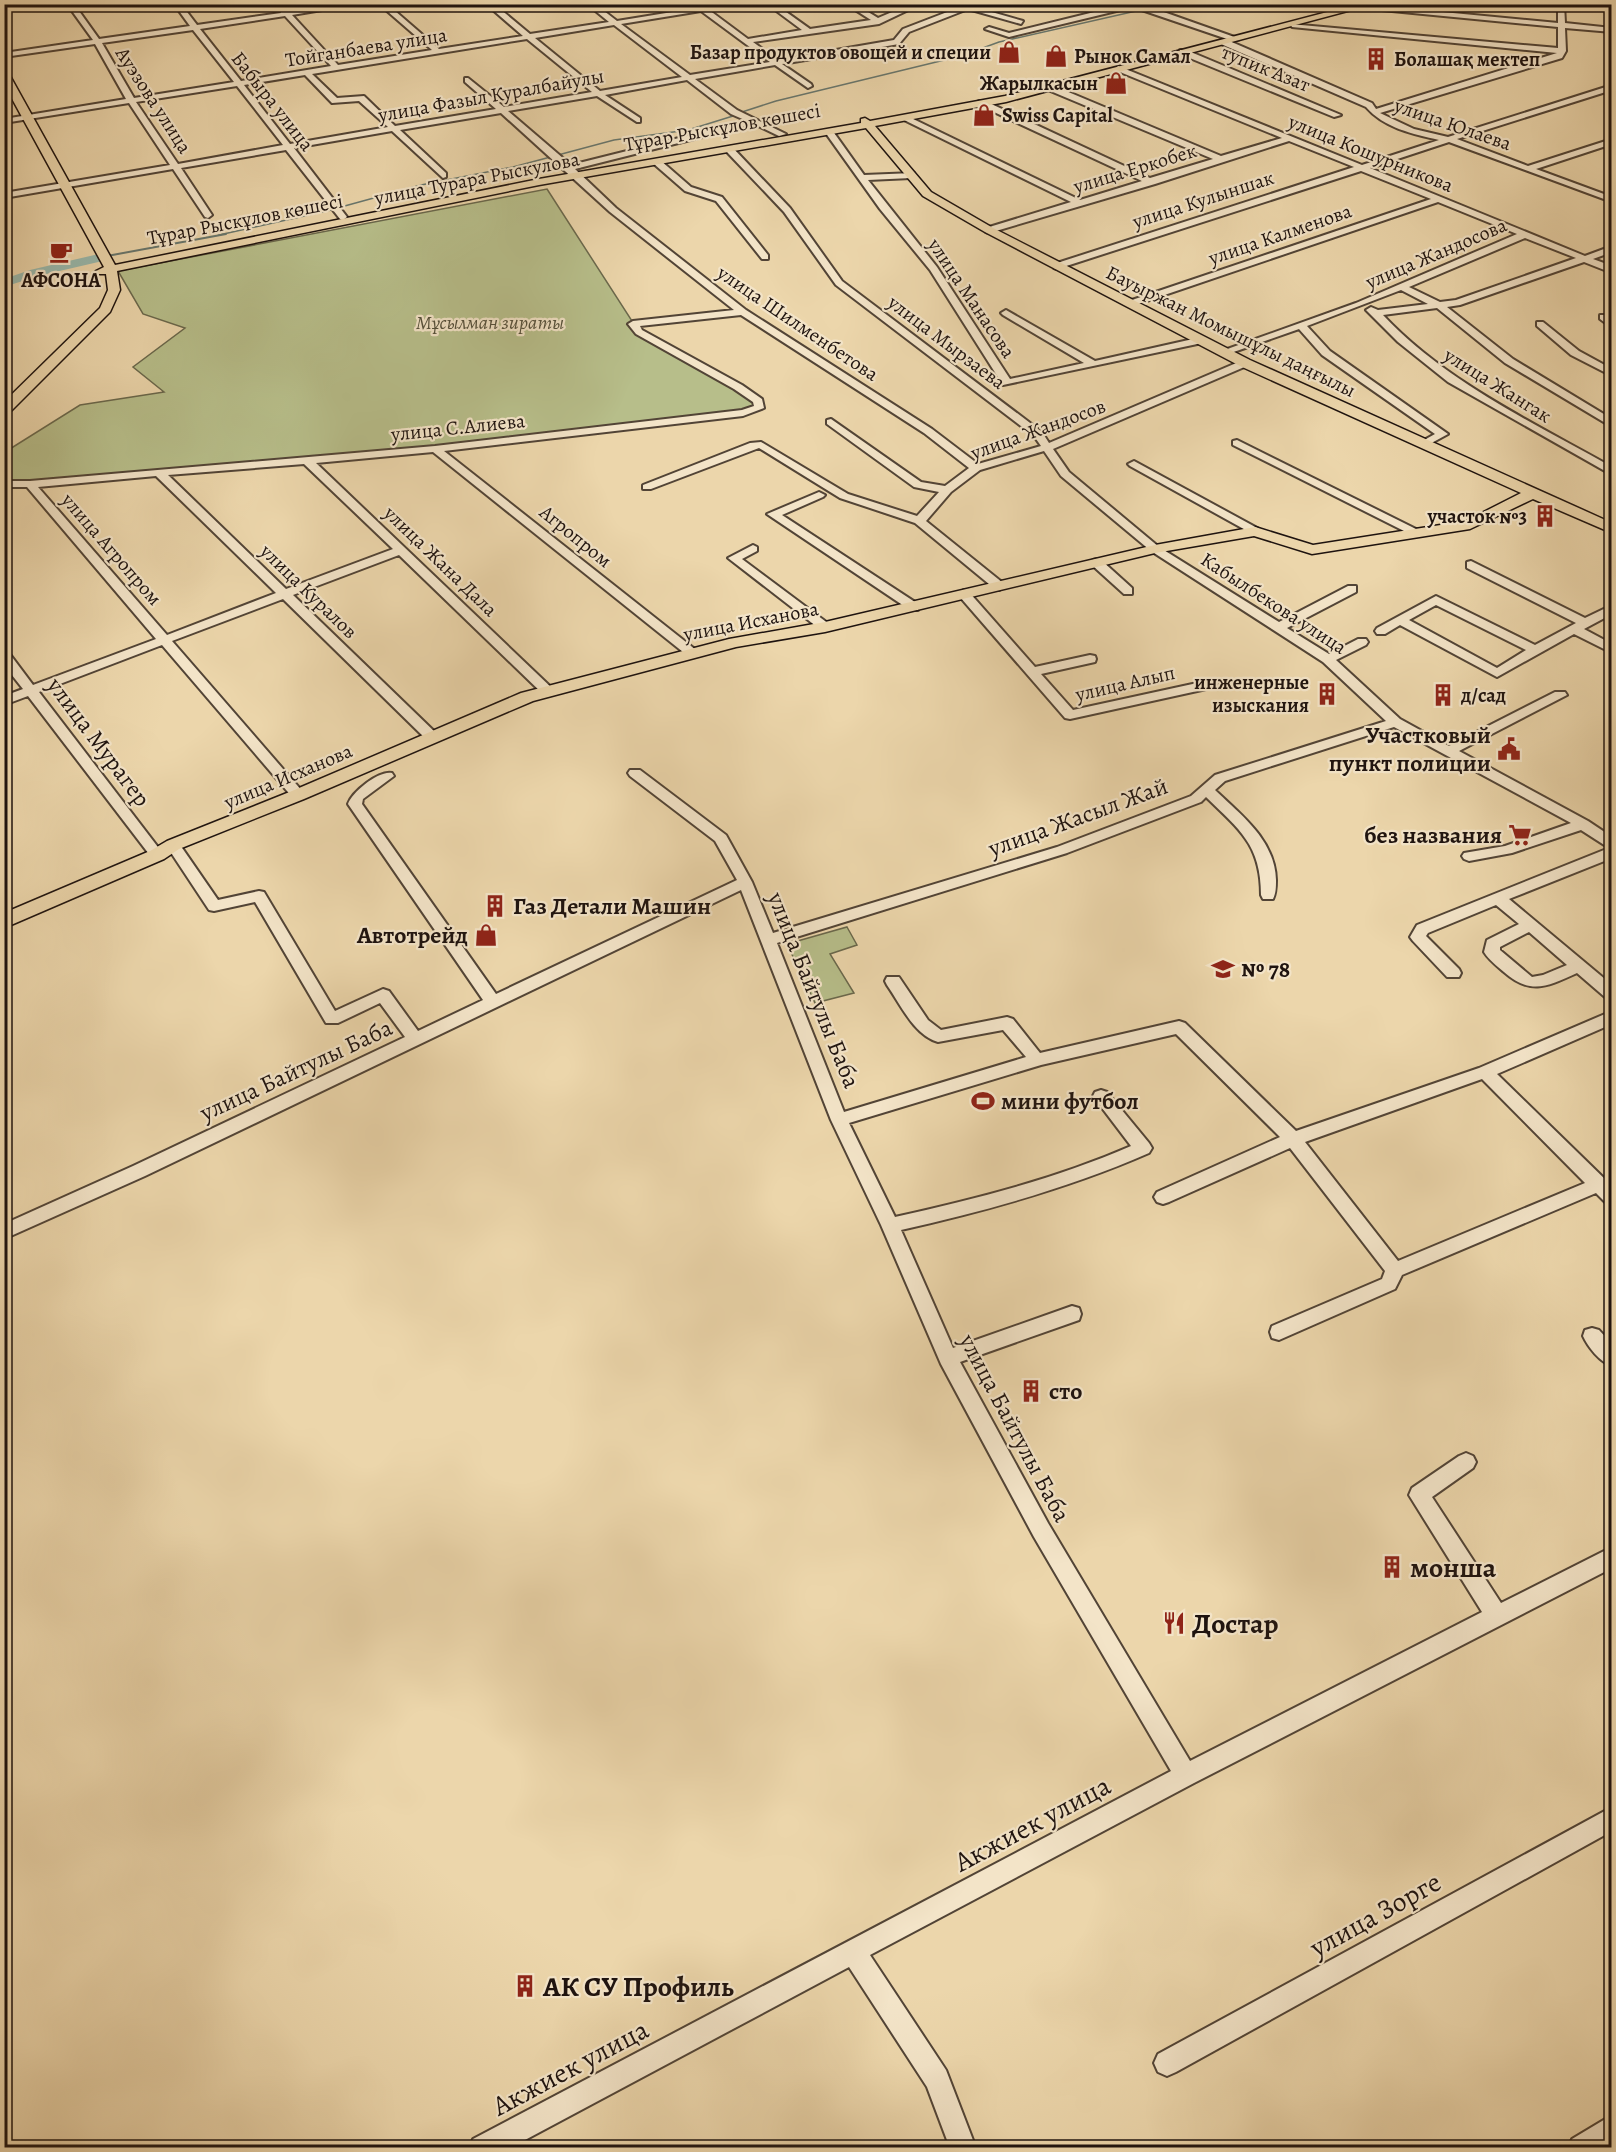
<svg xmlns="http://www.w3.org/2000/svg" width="1616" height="2152" font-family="Alegreya,serif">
<rect width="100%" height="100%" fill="#ecd6ab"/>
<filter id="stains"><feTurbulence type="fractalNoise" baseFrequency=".00333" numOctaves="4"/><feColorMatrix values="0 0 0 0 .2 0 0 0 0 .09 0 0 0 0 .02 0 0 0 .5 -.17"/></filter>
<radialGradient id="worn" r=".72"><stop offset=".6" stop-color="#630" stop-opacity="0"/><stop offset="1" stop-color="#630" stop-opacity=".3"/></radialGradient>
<path fill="#b7be8a" stroke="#6a684c" stroke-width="1.5" d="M 547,189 L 639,332 L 758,401 L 743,413 L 435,449 L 5,484 L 5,452 L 80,405 L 164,392 L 133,367 L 185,328 L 143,314 L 118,271 Z
M 847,927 L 857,945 L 830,954 L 854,993 L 815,1003 L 787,944 Z"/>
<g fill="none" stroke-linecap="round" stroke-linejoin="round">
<path stroke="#68776e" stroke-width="1.5" d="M 742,112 L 776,101 L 961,56 L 999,42 L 1167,4
M 341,207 L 421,185 L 513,167 L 614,140 L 688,130 L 733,116
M 219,235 L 331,210"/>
<path stroke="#68776e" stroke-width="2" d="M 107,256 L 226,234"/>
<path fill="#99b9ad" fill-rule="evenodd" d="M 103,253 L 107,254 L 109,257 L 107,260 L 38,276 L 4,287 L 4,279 L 30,270 Z"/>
<g stroke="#524436" stroke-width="4">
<path id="minor" d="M 67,4 L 74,4 L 99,39 L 190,26 L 174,4 L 181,4 L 197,25 L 281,13 L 279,9 L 282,7 L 288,12 L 337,4 L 358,4 L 292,15 L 338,65 L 432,50 L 379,4 L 387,4 L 439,49 L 523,36 L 486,4 L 494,4 L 530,34 L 609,22 L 587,4 L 595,4 L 617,21 L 697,8 L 700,5 L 736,4 L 709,10 L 748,39 L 802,30 L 767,4 L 775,4 L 810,29 L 871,20 L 846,4 L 855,4 L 878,18 L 911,4 L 921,4 L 879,24 L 753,42 L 778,60 L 894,40 L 903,29 L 968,4 L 978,4 L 974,7 L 1023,21 L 1021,24 L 968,9 L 909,32 L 899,44 L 782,64 L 811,84 L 812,86 L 808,88 L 775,65 L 695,79 L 737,110 L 786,134 L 779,136 L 754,124 L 575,169 L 616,208 L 746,310 L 932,429 L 978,464 L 1041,446 L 1034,436 L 836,285 L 784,212 L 727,152 L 727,148 L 733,148 L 790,208 L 842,281 L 1042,432 L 1049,443 L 1241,361 L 1249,361 L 1249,365 L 1053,449 L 1069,472 L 1159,547 L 1279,622 L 1348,586 L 1356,586 L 1356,592 L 1287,628 L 1329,654 L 1358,639 L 1366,639 L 1368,642 L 1366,645 L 1336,660 L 1400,719 L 1449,746 L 1555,692 L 1565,692 L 1567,695 L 1459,751 L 1588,821 L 1612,837 L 1612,858 L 1509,899 L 1612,985 L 1612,1000 L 1606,998 L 1577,973 C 1548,986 1531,996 1504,972 C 1497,966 1489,960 1484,952 L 1487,940 L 1519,924 L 1496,905 L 1428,933 L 1426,936 L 1459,969 L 1461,973 L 1459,977 L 1447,977 L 1413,941 L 1410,937 L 1417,925 L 1609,848 L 1581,830 L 1512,853 L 1469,861 L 1464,859 L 1462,856 L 1464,853 L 1505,846 L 1571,823 L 1394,727 L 1225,781 L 1215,790 C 1241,815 1275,840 1276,880 C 1276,887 1276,893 1273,899 L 1263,899 L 1261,895 C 1261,845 1240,830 1206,797 L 1201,802 L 1067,853 L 777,943 L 844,1112 L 1026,1057 L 1003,1030 L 938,1042 C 914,1035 901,1005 887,985 L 885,981 L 887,977 L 899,977 L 928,1020 L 941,1030 L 1007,1017 L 1013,1019 L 1040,1053 L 1179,1021 L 1185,1023 L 1296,1131 L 1479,1068 L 1612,1011 L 1612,1024 L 1497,1074 L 1612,1186 L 1612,1205 L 1606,1203 L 1596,1193 L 1402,1275 L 1395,1289 L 1279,1340 L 1272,1338 L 1270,1332 L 1272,1326 L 1382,1279 L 1385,1271 L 1290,1148 L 1169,1202 L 1163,1204 L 1157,1202 L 1154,1197 L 1157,1192 L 1280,1137 L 1176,1034 L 1041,1065 L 849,1123 L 895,1217 C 976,1199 1055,1179 1131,1146 L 1093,1096 L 1095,1092 L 1101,1090 L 1107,1092 L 1149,1143 L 1152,1148 L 1149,1153 C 1069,1188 986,1211 901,1230 L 953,1348 L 1072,1306 L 1079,1308 L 1081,1314 L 1079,1320 L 960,1362 L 1048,1523 L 1190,1761 L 1482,1612 L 1409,1495 L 1412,1488 L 1459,1456 L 1466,1453 L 1473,1456 L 1476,1462 L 1473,1468 L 1432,1497 L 1501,1603 L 1612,1547 L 1612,1568 L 1194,1783 L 870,1955 L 946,2070 L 976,2148 L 950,2148 L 927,2087 L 849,1967 L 510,2148 L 469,2148 L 473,2139 L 1171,1771 L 1034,1537 L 941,1364 L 881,1225 L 831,1120 L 741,890 L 145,1176 L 4,1239 L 4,1224 L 133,1166 L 405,1037 L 380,1003 L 338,1023 L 326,1023 L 255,902 L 214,911 L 209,910 L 166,845 L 168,842 L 178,842 L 218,900 L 259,891 L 264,892 L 335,1011 L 383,989 L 389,991 L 418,1031 L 483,1000 L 348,804 C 352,792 379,770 392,773 L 394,776 L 363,799 L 362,804 L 496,994 L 737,880 L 715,841 L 630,776 L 628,773 L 630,770 L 640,770 L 726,835 L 752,882 L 773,933 L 1057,847 L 1191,796 L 1215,775 L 1386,721 L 1323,662 L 1151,551 L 1061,476 L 1044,451 L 980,470 L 951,492 L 926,521 L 1003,583 L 1005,586 L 999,590 L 995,589 L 915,523 L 840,498 L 759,448 L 651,489 L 643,489 L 643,485 L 750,443 L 761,442 L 848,494 L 917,516 L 939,492 L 914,487 L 827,424 L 827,420 L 831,419 L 921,482 L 945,486 L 969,468 L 924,433 L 741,315 L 640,326 L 642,330 L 742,385 L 762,399 L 764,408 L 743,416 L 444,451 L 696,650 L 698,653 L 696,656 L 688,656 L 433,452 L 316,463 L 555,691 L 548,695 L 543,694 L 399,555 L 293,595 L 437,734 L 439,737 L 437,740 L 427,740 L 283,599 L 172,641 L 303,792 L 305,795 L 303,798 L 293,798 L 162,645 L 39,692 L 164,855 L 162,858 L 152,858 L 28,696 L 4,705 L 4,696 L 23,689 L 4,665 L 4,652 L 9,653 L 33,685 L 156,639 L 27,487 L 4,487 L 4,481 L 30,481 L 435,446 L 742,410 L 754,406 L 753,402 L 734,389 L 636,334 L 628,324 L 633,321 L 734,310 L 610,212 L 501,113 L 400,130 L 446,173 L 446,177 L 443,178 L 392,131 L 294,148 L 347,217 L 343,220 L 340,219 L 286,150 L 181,168 L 212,215 L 208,218 L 205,217 L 173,169 L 4,198 L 4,193 L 170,165 L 129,103 L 4,123 L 4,119 L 126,99 L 95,44 L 4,57 L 4,53 L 93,40 ZM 701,11 L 770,62 L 690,75 L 621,24 ZM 285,16 L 331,66 L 241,81 L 200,29 ZM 614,25 L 682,77 L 600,91 L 535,38 ZM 193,30 L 234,82 L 134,98 L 102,43 ZM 527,39 L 592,92 L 504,107 L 468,78 L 465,78 L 465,82 L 496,109 L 395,126 L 364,96 L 337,98 L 312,74 ZM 305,75 L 332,103 L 359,101 L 388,127 L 290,144 L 244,85 ZM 687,80 L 731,114 L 747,121 L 571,165 L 508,111 L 597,96 L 637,122 L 640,122 L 640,118 L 605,95 ZM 237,86 L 283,145 L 178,164 L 136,102 ZM 304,464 L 393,549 L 286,589 L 168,475 ZM 156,476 L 276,593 L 167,635 L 38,487 ZM 1529,932 L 1567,965 L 1543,975 L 1532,977 L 1500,950 L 1500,947 ZM 1482,1079 L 1585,1183 L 1398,1261 L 1305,1142 Z
M 1069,4 L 1077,4 L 1077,5 L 1074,7 Z
M 1127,4 L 1141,4 L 1240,39 L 1233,41 L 1133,7 L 1009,37 L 985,29 L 989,27 L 1009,33 Z
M 1359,4 L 1558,23 L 1558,4 L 1564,4 L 1565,23 L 1612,28 L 1612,32 L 1565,28 L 1566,51 L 1562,58 L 1380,113 L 1414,129 L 1448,137 L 1612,85 L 1612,90 L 1457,139 L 1528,166 L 1612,139 L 1612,144 L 1536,169 L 1612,197 L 1612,202 L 1449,142 L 1370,168 L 1585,256 L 1612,246 L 1612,252 L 1593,259 L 1612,266 L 1612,273 L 1584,262 L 1460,305 L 1447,307 L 1513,359 L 1612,419 L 1612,427 L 1505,363 L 1437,308 L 1383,315 C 1446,382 1532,422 1612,467 L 1612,475 L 1448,382 L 1398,342 L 1366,310 L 1371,307 L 1378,310 L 1428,304 L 1401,290 L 1307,326 L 1330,351 L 1448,434 L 1426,446 L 1422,447 L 1417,444 L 1435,434 L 1322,355 L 1299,329 L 1228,354 L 1219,352 L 1356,303 L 1517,234 L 1438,202 L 1132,306 L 1127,303 L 1129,301 L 1431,199 L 1361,171 L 1057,269 L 1054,268 L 1054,264 L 1354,167 L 1289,141 L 1155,184 L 989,233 L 986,232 L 986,228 L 1071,202 L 900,118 L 907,116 L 1080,200 L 1142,181 L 979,105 L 979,101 L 985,101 L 1150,178 L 1213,159 L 1048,90 L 1048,86 L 1054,86 L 1221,156 L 1282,138 L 1115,70 L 1118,66 L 1362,165 L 1439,140 C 1413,134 1384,128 1366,107 L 1221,44 L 1221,40 L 1227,40 L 1372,103 L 1376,109 L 1557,53 L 1292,27 L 1290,24 L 1558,48 L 1558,27 L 1361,8 ZM 1525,238 L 1576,258 L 1456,300 L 1440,302 L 1409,287 Z
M 1180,50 L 1186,50 L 1341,115 L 1334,117 L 1180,54 Z
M 826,130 L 832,130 L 864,175 L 914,173 L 914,177 L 911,178 L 868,180 L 937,267 L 1010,379 L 1084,363 L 1003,315 L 1001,313 L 1006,310 L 1095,361 L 1202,337 L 1207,340 L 1202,343 L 1003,385 L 930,270 L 880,209 L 825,132 Z
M 654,160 L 660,160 L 691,187 L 722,197 L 768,255 L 768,259 L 762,259 L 716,201 L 685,191 L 654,164 Z
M 1600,315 L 1606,315 L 1612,319 L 1612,328 L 1600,319 Z
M 1537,322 L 1543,322 L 1579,351 L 1612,369 L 1612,376 L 1571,355 L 1537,326 Z
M 1237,440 L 1420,531 L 1422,533 L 1416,536 L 1412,535 L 1233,445 L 1233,441 Z
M 1134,461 L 1259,529 L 1261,531 L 1259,533 L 1251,533 L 1130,466 L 1128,464 Z
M 819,492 L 825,495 L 823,497 L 782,515 L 918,604 L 918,610 L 910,610 L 767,514 Z
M 753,545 L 757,547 L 757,551 L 742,559 L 829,624 L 831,627 L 829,630 L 821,630 L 728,558 Z
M 1097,559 L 1101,560 L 1132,588 L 1132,594 L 1124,594 L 1093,566 L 1093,560 Z
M 1471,561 L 1585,618 L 1612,605 L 1612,614 L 1584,629 L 1612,644 L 1612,653 L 1574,634 L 1497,677 L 1400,625 L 1385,634 L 1377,634 L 1375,631 L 1377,628 L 1436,596 L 1535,645 L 1576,623 L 1467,568 L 1467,562 ZM 1436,605 L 1526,650 L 1497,668 L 1409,620 Z
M 964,590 L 968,591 L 1035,667 L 1090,655 L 1095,656 L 1096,659 L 1095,662 L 1041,674 L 1073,710 L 1211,680 L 1217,684 L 1211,688 L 1070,719 L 1065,718 L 960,597 L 958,594 Z
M 1592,1328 L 1599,1330 L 1612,1344 L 1612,1366 C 1600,1362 1588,1347 1583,1336 L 1585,1330 Z
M 1612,1807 L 1612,1831 L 1176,2072 L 1167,2076 L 1158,2072 L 1154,2063 L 1158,2054 Z
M 1612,2115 L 1612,2143 L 1605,2148 L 1568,2148 L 1572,2139 Z"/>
</g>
<g stroke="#1e130f" stroke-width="3">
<path id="major" d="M 1358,4 L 1374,4 L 1006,102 L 875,126 L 931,192 L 993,228 L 1250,360 L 1612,523 L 1612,533 L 1533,499 L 1470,529 L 1312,554 L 1254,536 L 1155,553 L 825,632 L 736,647 L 533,701 L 304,799 L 179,849 L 164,859 L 4,928 L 4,913 L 150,851 L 167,841 L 292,791 L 521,693 L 729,639 L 825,622 L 1155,545 L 1255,527 L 1313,545 L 1466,521 L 1521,493 L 1240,366 L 985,232 L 923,196 L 866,128 L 539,185 L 117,271 L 120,290 L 110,312 L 9,413 L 4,414 L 4,402 L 100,308 L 108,290 L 106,274 L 98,274 L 96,271 L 104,267 L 4,84 L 4,71 L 9,74 L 115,265 L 539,179 L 861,123 L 861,119 L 865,118 L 870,121 L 1005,96 Z"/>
</g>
<use href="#minor" fill="#f3e4c8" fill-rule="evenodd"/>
<use href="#major" fill="#ecd6ab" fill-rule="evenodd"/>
</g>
<defs>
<g id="shop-bare" transform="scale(1.8)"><path d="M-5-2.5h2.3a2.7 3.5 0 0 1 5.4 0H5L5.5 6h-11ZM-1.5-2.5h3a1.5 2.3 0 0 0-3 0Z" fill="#8f2418" stroke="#f3e4c8" stroke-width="2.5" paint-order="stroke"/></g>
<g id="building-bare" transform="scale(1.8)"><path d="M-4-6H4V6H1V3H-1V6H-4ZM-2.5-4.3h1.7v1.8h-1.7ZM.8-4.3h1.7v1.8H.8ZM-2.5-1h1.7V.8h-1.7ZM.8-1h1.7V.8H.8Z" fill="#8f2418" stroke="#f3e4c8" stroke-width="2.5" paint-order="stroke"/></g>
<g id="cafe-bare" transform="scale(1.8)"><path d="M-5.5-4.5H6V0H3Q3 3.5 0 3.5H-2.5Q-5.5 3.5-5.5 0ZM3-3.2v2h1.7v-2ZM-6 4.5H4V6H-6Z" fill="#8f2418" stroke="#f3e4c8" stroke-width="2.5" paint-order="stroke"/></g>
<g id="civic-bare" transform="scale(1.8)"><path d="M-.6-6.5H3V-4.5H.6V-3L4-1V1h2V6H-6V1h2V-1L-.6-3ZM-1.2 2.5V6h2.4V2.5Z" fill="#8f2418" stroke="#f3e4c8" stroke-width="2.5" paint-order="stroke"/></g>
<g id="supermarket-bare" transform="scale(1.8)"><path d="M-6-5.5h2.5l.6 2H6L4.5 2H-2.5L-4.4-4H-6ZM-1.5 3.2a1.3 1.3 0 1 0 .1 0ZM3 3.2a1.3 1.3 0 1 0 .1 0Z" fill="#8f2418" stroke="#f3e4c8" stroke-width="2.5" paint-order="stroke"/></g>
<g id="school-bare" transform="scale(1.8)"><path d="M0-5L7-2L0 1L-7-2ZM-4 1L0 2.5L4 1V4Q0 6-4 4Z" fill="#8f2418" stroke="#f3e4c8" stroke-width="2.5" paint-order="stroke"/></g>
<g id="stadium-bare" transform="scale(1.8)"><path d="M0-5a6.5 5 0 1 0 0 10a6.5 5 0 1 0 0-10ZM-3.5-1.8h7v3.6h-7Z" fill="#8f2418" stroke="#f3e4c8" stroke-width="2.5" paint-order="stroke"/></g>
<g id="restaurant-bare" transform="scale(1.8)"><path d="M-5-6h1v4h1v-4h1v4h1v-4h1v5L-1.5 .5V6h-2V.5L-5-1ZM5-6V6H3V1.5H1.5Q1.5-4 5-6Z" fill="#8f2418" stroke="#f3e4c8" stroke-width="2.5" paint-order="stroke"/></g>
</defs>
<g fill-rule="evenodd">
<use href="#shop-bare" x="1009" y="52"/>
<use href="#shop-bare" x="1056" y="56"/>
<use href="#building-bare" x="1376" y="59"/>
<use href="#shop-bare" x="1116" y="83"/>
<use href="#shop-bare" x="984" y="115"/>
<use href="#cafe-bare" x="61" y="252"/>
<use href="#building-bare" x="1545" y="516"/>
<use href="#building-bare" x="1327" y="694"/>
<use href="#building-bare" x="1443" y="695"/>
<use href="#civic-bare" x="1509" y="749"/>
<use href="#supermarket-bare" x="1520" y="835"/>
<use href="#building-bare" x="495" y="906"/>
<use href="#shop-bare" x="486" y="935"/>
<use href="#school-bare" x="1223" y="969"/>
<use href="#stadium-bare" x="983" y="1101"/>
<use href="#building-bare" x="1031" y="1391"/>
<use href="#building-bare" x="1392" y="1567"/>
<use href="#restaurant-bare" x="1174" y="1623"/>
<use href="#building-bare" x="525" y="1986"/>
</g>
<g text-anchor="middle" stroke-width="4.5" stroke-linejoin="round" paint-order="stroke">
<g font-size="20" fill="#1e130f" stroke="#f3e4c8">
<text transform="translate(366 47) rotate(-9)" y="7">Тойганбаева улица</text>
<text transform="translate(1266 68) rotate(22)" y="7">тупик Азат</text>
<text transform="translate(491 95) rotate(-10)" y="7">улица Фазыл Куралбайулы</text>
<text transform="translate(154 100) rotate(57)" y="7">Ауэзова улица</text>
<text transform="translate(273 101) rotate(52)" y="7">Бабыра улица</text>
<text transform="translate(1453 124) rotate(19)" y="7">улица Юлаева</text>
<text transform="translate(722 127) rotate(-10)" y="7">Тұрар Рыскұлов көшесі</text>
<text transform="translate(1371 153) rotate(22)" y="7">улица Кошурникова</text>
<text transform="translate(1135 168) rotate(-17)" y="7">улица Еркобек</text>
<text transform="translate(477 178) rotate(-11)" y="7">улица Турара Рыскулова</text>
<text transform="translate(1203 199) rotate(-18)" y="7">улица Кулыншак</text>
<text transform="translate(245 219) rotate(-11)" y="7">Тұрар Рыскұлов көшесі</text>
<text transform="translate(1280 234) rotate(-19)" y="7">улица Калменова</text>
<text transform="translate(1436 253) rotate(-23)" y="7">улица Жандосова</text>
<text transform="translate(972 298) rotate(56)" y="7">улица Манасова</text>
<text transform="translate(798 323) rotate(34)" y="7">улица Шилменбетова</text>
<text transform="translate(1231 331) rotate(26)" y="7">Бауыржан Момышұлы даңғылы</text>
<text transform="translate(947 342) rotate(37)" y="7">улица Мырзаева</text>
<text transform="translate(1498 385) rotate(32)" y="7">улица Жангак</text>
<text transform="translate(458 427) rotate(-6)" y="7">улица С.Алиева</text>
<text transform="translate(1038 429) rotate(-20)" y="7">улица Жандосов</text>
<text transform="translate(576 536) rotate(39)" y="7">Агропром</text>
<text transform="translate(112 549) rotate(49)" y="7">улица Агропром</text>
<text transform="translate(441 561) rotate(44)" y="7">улица Жана Дала</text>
<text transform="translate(309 591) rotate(44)" y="7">улица Куралов</text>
<text transform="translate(1274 603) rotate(33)" y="7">Кабылбекова улица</text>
<text transform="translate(751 621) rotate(-11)" y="7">улица Исханова</text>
<text transform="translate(1125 683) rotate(-13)" y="7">улица Алып</text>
<text transform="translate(288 776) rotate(-23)" y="7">улица Исханова</text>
</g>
<g font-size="20" font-weight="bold" fill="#1e130f" stroke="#f3e4c8" text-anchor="end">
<text x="991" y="59">Базар продуктов овощей и специи</text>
<text x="1074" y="63" text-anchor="start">Рынок Самал</text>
<text x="1394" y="66" text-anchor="start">Болашақ мектеп</text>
<text x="1098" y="90">Жарылкасын</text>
<text x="1002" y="122" text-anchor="start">Swiss Capital</text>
<text x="61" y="287" text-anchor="middle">АФСОНА</text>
<text x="1527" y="523">участок №3</text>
<text x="1309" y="689">инженерные<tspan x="1309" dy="23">изыскания</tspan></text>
<text x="1461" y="702" text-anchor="start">д/сад</text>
</g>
<g font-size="20" font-style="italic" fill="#544f3a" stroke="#f3e4c8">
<text x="490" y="329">Мұсылман зираты</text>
</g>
<g font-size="24" font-weight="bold" fill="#1e130f" stroke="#f3e4c8" text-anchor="start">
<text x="1491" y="743" text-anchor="end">Участковый<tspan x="1491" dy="28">пункт полиции</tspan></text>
<text x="1502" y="843" text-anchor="end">без названия</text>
<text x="513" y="914">Газ Детали Машин</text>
<text x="468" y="943" text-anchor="end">Автотрейд</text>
<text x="1241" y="977">№ 78</text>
<text x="1001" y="1109">мини футбол</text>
<text x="1049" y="1399">сто</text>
</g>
<g font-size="24" fill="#1e130f" stroke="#f3e4c8">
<text transform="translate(99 742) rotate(53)" y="8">улица Мурагер</text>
<text transform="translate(1078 817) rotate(-20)" y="8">улица Жасыл Жай</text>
<text transform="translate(814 990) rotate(68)" y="8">улица Байтулы Баба</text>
<text transform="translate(296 1070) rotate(-25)" y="8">улица Байтулы Баба</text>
<text transform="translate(1015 1428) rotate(62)" y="8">улица Байтулы Баба</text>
</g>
<g font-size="28" font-weight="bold" fill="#1e130f" stroke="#f3e4c8" text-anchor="start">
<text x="1410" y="1577">монша</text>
<text x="1192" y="1633">Достар</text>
<text x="543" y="1996">АК СУ Профиль</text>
</g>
<g font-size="28" fill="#1e130f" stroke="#f3e4c8">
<text transform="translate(1032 1823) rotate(-28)" y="10">Акжиек улица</text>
<text transform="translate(1375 1914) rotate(-29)" y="10">улица Зорге</text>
<text transform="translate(570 2067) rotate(-28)" y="10">Акжиек улица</text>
</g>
</g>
<rect width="1616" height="2152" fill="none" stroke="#ecd6ab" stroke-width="24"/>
<rect x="6" y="6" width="1604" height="2140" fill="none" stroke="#1e130f" stroke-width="3"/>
<rect x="12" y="12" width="1592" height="2128" fill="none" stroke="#1e130f" stroke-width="1.5"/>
<rect width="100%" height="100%" filter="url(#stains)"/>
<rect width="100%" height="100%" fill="url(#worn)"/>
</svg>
